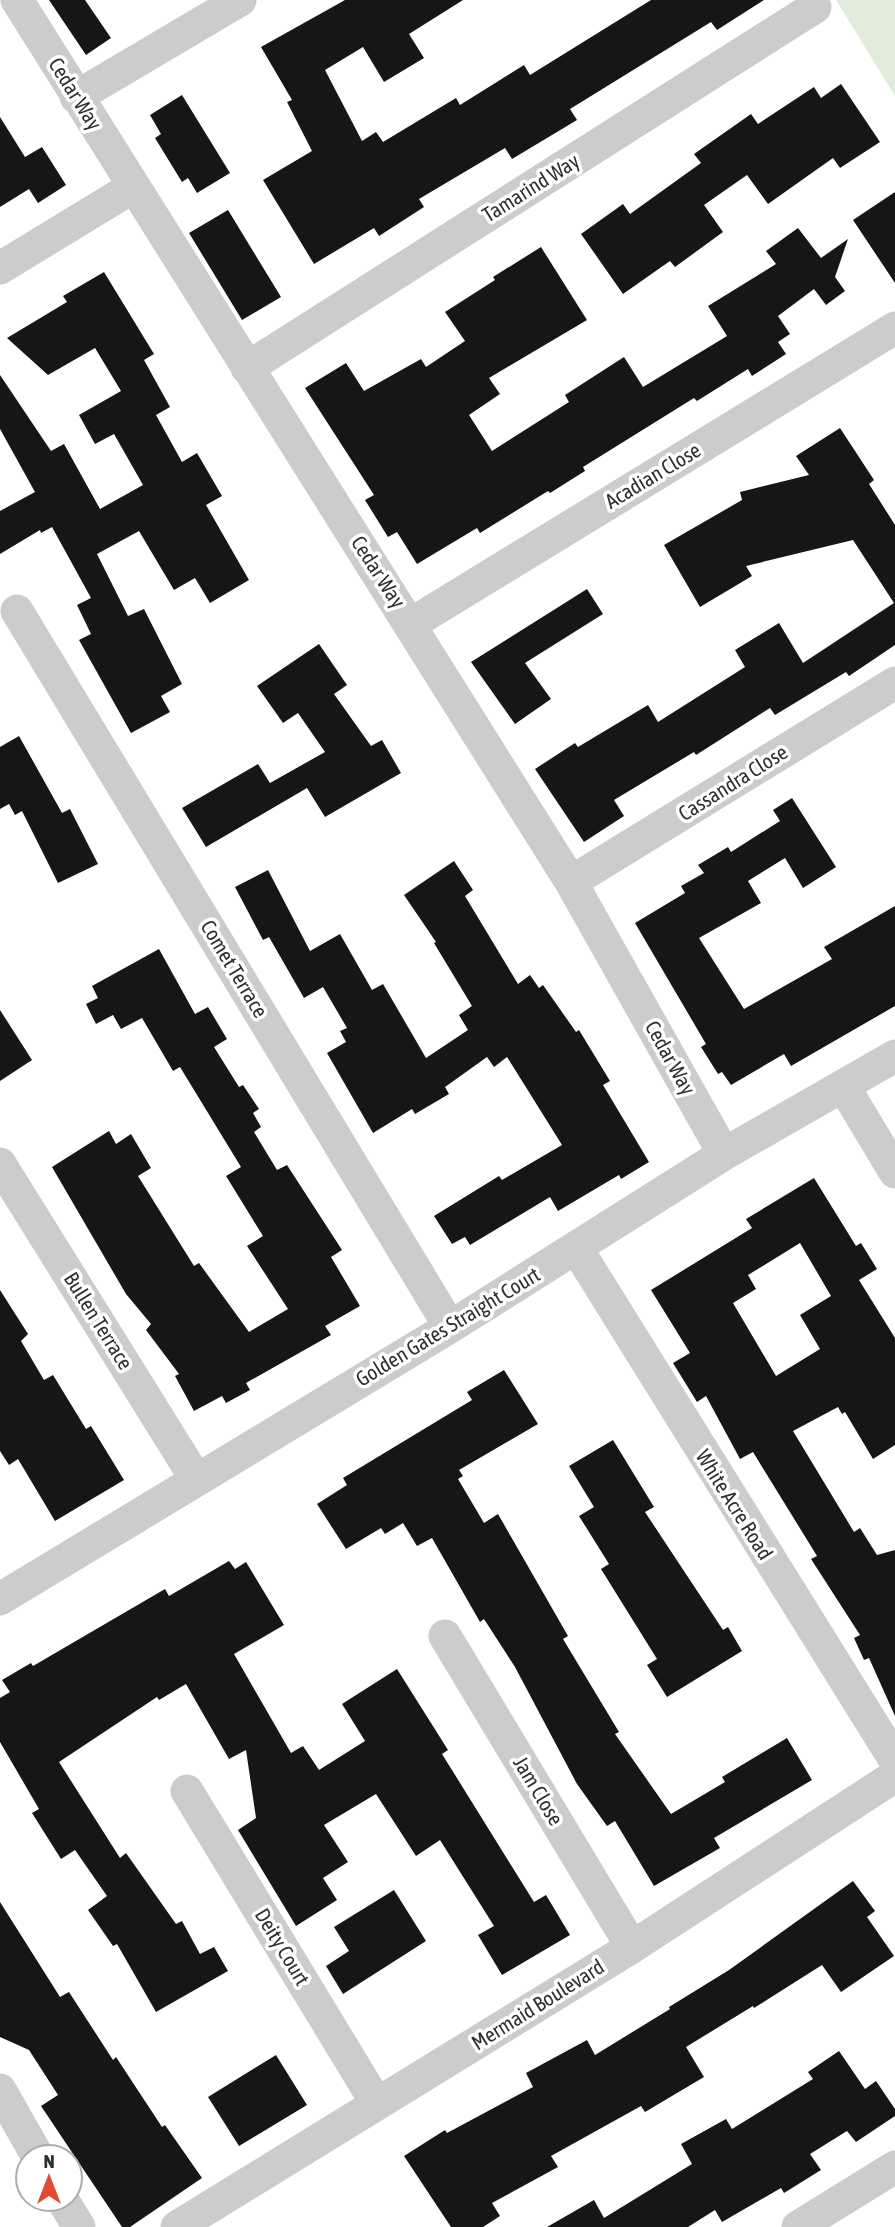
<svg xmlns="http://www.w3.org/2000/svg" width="895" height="2227" font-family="'Asap Condensed',sans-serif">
<rect width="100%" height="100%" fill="#fff"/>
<path fill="#e2ecdd" d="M 836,0 L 895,0 L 895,96 Z"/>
<path fill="#161616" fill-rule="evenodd" d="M 49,0 L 85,0 L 111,38 L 86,55 Z
M 345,0 L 463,0 L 409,34 L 424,58 L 384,82 L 363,47 L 325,70 L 362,141 L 376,132 L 383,142 L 456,98 L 460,105 L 524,65 L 530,75 L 651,0 L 764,0 L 717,30 L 711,22 L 570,109 L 577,120 L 512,159 L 505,148 L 419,199 L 424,207 L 379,236 L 374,228 L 314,264 L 263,180 L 312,151 L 287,102 L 292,100 L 261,47 Z
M 841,84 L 880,142 L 840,168 L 833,158 L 768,204 L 747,175 L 704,205 L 723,232 L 675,267 L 670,261 L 623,294 L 581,234 L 623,204 L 630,214 L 701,163 L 694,154 L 751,114 L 758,124 L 814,87 L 821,98 Z
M 182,95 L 230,173 L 197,193 L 188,178 L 182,182 L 155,138 L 161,134 L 150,115 Z
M 0,117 L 25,157 L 42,147 L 66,185 L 38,203 L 29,189 L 0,207 Z
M 895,192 L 895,283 L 853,220 Z
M 228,210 L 281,297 L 242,320 L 189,233 Z
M 798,228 L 821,258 L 848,239 L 835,277 L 845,291 L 826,305 L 814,289 L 778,316 L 790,334 L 778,342 L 786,354 L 752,376 L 748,369 L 697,401 L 694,398 L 583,467 L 585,471 L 550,493 L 548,491 L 480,533 L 477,528 L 417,564 L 397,532 L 388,537 L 365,500 L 374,495 L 305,388 L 346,363 L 364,391 L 421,359 L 426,367 L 465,341 L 445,312 L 495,280 L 493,277 L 541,247 L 587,320 L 489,378 L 500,394 L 469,415 L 492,451 L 569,402 L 565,395 L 624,357 L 643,387 L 727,336 L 708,306 L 776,264 L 766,251 Z
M 104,272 L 154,354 L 144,360 L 170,407 L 156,415 L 182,462 L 197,453 L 222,496 L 206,505 L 249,580 L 210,603 L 195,578 L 174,590 L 139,531 L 97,554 L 128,616 L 144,609 L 182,684 L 161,696 L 170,712 L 131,733 L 79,640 L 91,634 L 77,605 L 91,598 L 52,527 L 41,533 L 40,530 L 0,554 L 0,511 L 35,492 L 0,429 L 0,375 L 51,451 L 64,444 L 100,509 L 143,485 L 114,434 L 95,444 L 79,415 L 121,391 L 95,348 L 48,375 L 7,338 L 67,302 L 63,296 Z
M 840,428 L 874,480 L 869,484 L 895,525 L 895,645 L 849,676 L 846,672 L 775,715 L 770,708 L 696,755 L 694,752 L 614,800 L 624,816 L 584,842 L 535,769 L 575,743 L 578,747 L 648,705 L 658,722 L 745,667 L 735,650 L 779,623 L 803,663 L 894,603 L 853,540 L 746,566 L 752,576 L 700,607 L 664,545 L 742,500 L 740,492 L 809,475 L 796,456 Z
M 587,589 L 603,614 L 525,663 L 551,699 L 515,724 L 471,662 Z
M 319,644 L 347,685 L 334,694 L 371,746 L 382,740 L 401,773 L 325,817 L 307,788 L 206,847 L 182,808 L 258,764 L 270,783 L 325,752 L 298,713 L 283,723 L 257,686 Z
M 19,736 L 62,813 L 70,809 L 98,864 L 58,883 L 22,811 L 15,815 L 9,804 L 0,809 L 0,747 Z
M 792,798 L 836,867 L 803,888 L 785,858 L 748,881 L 761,903 L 699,938 L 744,1009 L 832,959 L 824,947 L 895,906 L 895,1006 L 791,1066 L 784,1054 L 731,1085 L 722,1072 L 718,1074 L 701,1047 L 706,1044 L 635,923 L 685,893 L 681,886 L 704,873 L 698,865 L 728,847 L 731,852 L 780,821 L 773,810 Z
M 454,861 L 473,890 L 465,896 L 518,984 L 530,975 L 539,988 L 543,985 L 576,1032 L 579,1030 L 610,1081 L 603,1085 L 649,1162 L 621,1179 L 619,1175 L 558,1211 L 550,1197 L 470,1245 L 465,1237 L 452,1244 L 434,1216 L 499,1176 L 502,1180 L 562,1145 L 507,1057 L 494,1067 L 487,1057 L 445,1087 L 449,1094 L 415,1114 L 412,1109 L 373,1133 L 327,1053 L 346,1042 L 340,1031 L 347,1028 L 323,987 L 304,998 L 269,937 L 263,940 L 235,887 L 268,870 L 310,951 L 340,934 L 372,990 L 383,984 L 426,1058 L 468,1030 L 459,1015 L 472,1006 L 434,943 L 436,942 L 404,895 Z
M 159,949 L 195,1014 L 208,1007 L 227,1039 L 214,1047 L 239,1087 L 243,1085 L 259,1109 L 253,1113 L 261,1127 L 254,1132 L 277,1170 L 287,1165 L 342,1250 L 331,1257 L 360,1306 L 325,1326 L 331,1335 L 246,1383 L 250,1390 L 226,1403 L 222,1396 L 194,1411 L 175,1376 L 179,1374 L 146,1330 L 151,1324 L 126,1294 L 52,1167 L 109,1131 L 116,1144 L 131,1134 L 151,1168 L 138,1176 L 194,1266 L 199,1263 L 249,1332 L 288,1309 L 247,1246 L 263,1236 L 226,1176 L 241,1167 L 180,1067 L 173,1071 L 142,1018 L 121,1029 L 113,1015 L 96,1024 L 86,1004 L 98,998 L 92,986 Z
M 0,1010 L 32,1060 L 0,1081 Z
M 814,1178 L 856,1246 L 861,1243 L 877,1269 L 859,1280 L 895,1338 L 895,1445 L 873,1459 L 845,1412 L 842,1414 L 838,1407 L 793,1431 L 854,1532 L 860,1528 L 877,1555 L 895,1550 L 895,1716 L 869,1658 L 864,1660 L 854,1638 L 860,1635 L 811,1559 L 817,1556 L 753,1452 L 740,1459 L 706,1396 L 697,1402 L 673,1363 L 690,1353 L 651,1290 L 752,1228 L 746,1219 ZM 800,1243 L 831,1296 L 800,1315 L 820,1349 L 776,1376 L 733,1303 L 756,1289 L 748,1275 Z
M 0,1290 L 28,1334 L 21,1341 L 44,1380 L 53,1375 L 86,1429 L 91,1426 L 124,1480 L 55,1521 L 18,1459 L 9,1465 L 0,1451 Z
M 504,1370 L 538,1424 L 459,1470 L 463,1476 L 458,1479 L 484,1523 L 498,1514 L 568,1636 L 563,1639 L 619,1732 L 615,1734 L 671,1814 L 725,1782 L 722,1777 L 787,1738 L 812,1780 L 714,1838 L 720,1848 L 654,1886 L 615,1821 L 607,1826 L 577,1784 L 515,1667 L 484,1619 L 480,1622 L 432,1538 L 417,1546 L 403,1523 L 385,1534 L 381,1528 L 346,1549 L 317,1504 L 347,1485 L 343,1478 L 472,1400 L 467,1392 Z
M 613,1440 L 654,1507 L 645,1512 L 723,1630 L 728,1627 L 742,1651 L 667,1697 L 647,1665 L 657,1659 L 601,1569 L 609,1564 L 579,1516 L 594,1507 L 569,1466 Z
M 229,1561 L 235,1569 L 246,1562 L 284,1625 L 234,1654 L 291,1753 L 303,1746 L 319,1770 L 365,1741 L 342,1704 L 397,1669 L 448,1750 L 442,1754 L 534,1902 L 546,1895 L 570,1935 L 502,1975 L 478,1935 L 494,1926 L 440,1840 L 416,1856 L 376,1794 L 324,1825 L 348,1862 L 323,1878 L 337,1900 L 296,1926 L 238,1830 L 256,1818 L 246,1750 L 229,1759 L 186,1684 L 159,1700 L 157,1697 L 59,1762 L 120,1858 L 126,1853 L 176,1924 L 182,1921 L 200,1954 L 214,1947 L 228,1971 L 156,2012 L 117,1944 L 113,1946 L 88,1910 L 107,1896 L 75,1850 L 61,1859 L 32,1813 L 39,1809 L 0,1742 L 0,1698 L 10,1692 L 2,1680 L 31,1663 L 33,1666 L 165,1589 L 169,1596 Z
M 853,1881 L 875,1911 L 867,1917 L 894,1956 L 841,1992 L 822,1965 L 754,2008 L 753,2006 L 686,2047 L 704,2077 L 645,2112 L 641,2106 L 551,2156 L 558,2167 L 492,2203 L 500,2216 L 483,2227 L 451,2227 L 404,2156 L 445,2130 L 447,2133 L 533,2087 L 526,2073 L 587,2040 L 595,2055 L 670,2009 L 669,2007 L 729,1970 Z
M 394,1890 L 426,1941 L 343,1994 L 326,1966 L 349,1951 L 334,1927 Z
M 0,1902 L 60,1997 L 69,1992 L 113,2060 L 116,2057 L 162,2127 L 165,2125 L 202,2178 L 130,2227 L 122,2227 L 41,2106 L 58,2095 L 29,2050 L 0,2037 Z
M 839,2051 L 865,2089 L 876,2081 L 895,2109 L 895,2116 L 856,2142 L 847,2131 L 810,2154 L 821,2170 L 784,2193 L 781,2188 L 722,2222 L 715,2210 L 688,2227 L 547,2227 L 594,2200 L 604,2218 L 692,2164 L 681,2144 L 726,2119 L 732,2129 L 813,2079 L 808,2072 Z
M 276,2055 L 307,2105 L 239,2146 L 208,2097 Z"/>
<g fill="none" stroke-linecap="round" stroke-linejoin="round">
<path stroke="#ccc" stroke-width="33" d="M 17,0 L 571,882 L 724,1154
M 76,97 L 240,0
M 0,268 L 133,187
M 247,368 L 815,7
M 17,611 L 450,1327
M 411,624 L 895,328
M 571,882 L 895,683
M 844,1087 L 895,1172
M 0,1164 L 196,1479
M 577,1249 L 895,1760
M 0,1599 L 450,1327 L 724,1154 L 895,1056
M 445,1636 L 632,1947
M 187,1791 L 377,2104
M 0,2090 L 38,2157
M 62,2199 L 79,2227
M 177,2227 L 632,1947 L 895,1776
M 798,2227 L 895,2167"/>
</g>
<g text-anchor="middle" stroke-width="7" stroke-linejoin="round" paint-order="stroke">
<g font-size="21" fill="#2f2f2f" stroke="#fff">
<text transform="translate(75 94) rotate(58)" y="7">Cedar Way</text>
<text transform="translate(531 188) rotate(-32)" y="7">Tamarind Way</text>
<text transform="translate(653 476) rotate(-31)" y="7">Acadian Close</text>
<text transform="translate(378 572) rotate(57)" y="7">Cedar Way</text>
<text transform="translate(733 783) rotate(-32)" y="7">Cassandra Close</text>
<text transform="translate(234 969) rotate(59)" y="7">Comet Terrace</text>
<text transform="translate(670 1058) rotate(61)" y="7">Cedar Way</text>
<text transform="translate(98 1321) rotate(58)" y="7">Bullen Terrace</text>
<text transform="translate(448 1327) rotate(-31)" y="7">Golden Gates Straight Court</text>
<text transform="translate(734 1505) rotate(58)" y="7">White Acre Road</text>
<text transform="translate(538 1791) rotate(59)" y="7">Jam Close</text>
<text transform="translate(282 1947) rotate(59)" y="7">Deity Court</text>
<text transform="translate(538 2005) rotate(-32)" y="7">Mermaid Boulevard</text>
</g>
</g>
<g transform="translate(49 2178)"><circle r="33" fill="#ffffff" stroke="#acacac" stroke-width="2"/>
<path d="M0-5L12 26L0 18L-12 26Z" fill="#e14a36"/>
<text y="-10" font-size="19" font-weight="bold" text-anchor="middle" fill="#2f2f2f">N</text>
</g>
</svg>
